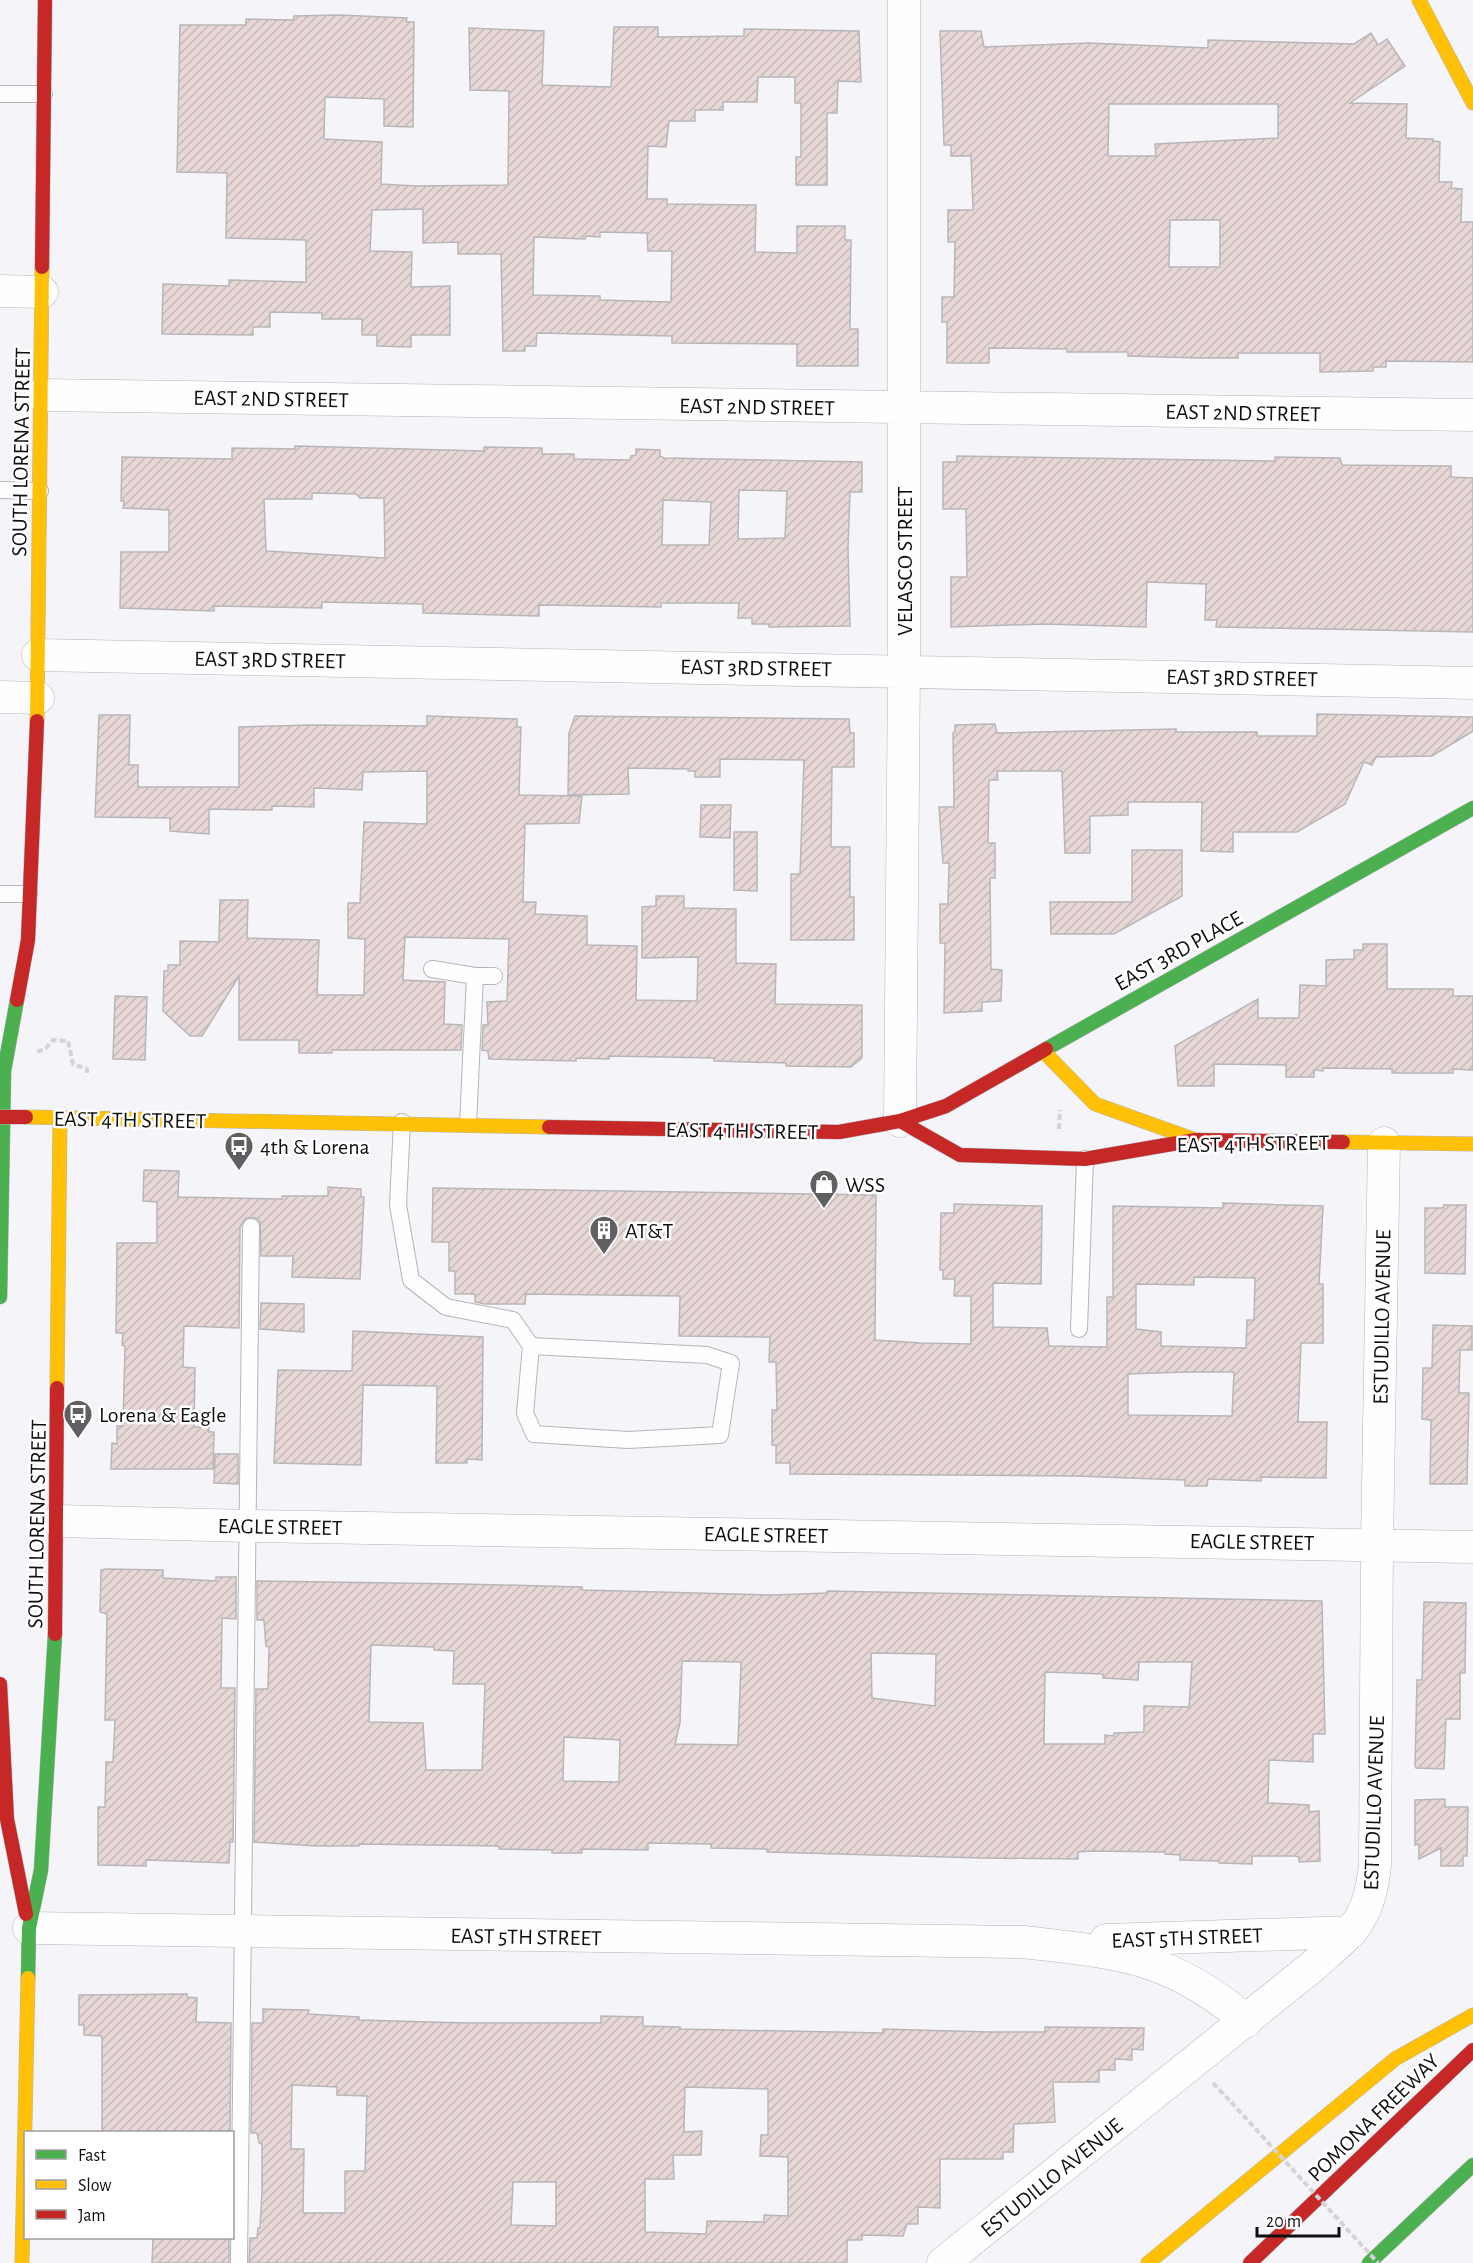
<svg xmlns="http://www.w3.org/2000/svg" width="1473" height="2263" font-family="'Alegreya Sans',sans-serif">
<defs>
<pattern id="building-hatch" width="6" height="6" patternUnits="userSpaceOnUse" patternTransform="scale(1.5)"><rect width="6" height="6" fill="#e8d7d7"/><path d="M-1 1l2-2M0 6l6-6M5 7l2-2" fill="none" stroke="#c6b8b8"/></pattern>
</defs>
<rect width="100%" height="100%" fill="#f5f5f9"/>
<path fill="url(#building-hatch)" stroke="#b8b6b8" stroke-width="1.5" fill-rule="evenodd" d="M 339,15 L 407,18 L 406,22 L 414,22 L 413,127 L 384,126 L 384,99 L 325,97 L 324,139 L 382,142 L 381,184 L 416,186 L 508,185 L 509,91 L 470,90 L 469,28 L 544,31 L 542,85 L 611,87 L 614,27 L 658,27 L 658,37 L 744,36 L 744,29 L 859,31 L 861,82 L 838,81 L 837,113 L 827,113 L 827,185 L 796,185 L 796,157 L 801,157 L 801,103 L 795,103 L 795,77 L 758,77 L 757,102 L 723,102 L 723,110 L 695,110 L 695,121 L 669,121 L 666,147 L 648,146 L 647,199 L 667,199 L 667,204 L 756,205 L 755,252 L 797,253 L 797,226 L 845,226 L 845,240 L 851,240 L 850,329 L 858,329 L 858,366 L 797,366 L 797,344 L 672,343 L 672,336 L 537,333 L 536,346 L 525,346 L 525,351 L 503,351 L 501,254 L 458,254 L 458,242 L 423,243 L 423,209 L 372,210 L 370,251 L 412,252 L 411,287 L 450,286 L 450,335 L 411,335 L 411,347 L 377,346 L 377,335 L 362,335 L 362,319 L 322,319 L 322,313 L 270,312 L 270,327 L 253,327 L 253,335 L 162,334 L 163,284 L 229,286 L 229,280 L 306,282 L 306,240 L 226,238 L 227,173 L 177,172 L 180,25 L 246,25 L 246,19 L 293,20 L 294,16 ZM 600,232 L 647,233 L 648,251 L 672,251 L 671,302 L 600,300 L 600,296 L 533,295 L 534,237 L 585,239 L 586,236 L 600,237 Z
M 940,31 L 981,31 L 984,47 L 1089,43 L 1208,48 L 1208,40 L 1354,44 L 1371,33 L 1378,45 L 1387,39 L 1405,66 L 1350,103 L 1407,104 L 1406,138 L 1433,139 L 1433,141 L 1440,142 L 1439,182 L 1452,182 L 1451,188 L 1462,189 L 1461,222 L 1473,222 L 1473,362 L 1386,361 L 1386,367 L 1373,367 L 1373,371 L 1320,372 L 1320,353 L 1238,353 L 1238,358 L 1197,358 L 1128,356 L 1128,352 L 1067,352 L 1067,349 L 989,348 L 989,363 L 947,363 L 947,322 L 942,322 L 942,297 L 954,297 L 955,242 L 948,242 L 948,210 L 973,210 L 971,156 L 951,156 L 951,145 L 944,145 ZM 1109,104 L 1278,104 L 1278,138 L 1155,144 L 1156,156 L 1108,156 ZM 1170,220 L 1220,220 L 1220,267 L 1169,267 Z
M 295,446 L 484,451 L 484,447 L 542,448 L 542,454 L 574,454 L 574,459 L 630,460 L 631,456 L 636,455 L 636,449 L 660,450 L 660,456 L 664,458 L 862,462 L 862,492 L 850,492 L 848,549 L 850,626 L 769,627 L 769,624 L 752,624 L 752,618 L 738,618 L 739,603 L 661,603 L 661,607 L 539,605 L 539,616 L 423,613 L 423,604 L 371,603 L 322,602 L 322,608 L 214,606 L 214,611 L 120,608 L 121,552 L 169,552 L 169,510 L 123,508 L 124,501 L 121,501 L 122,457 L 232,459 L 232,448 L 295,449 ZM 739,490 L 787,491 L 785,538 L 738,539 ZM 312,493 L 356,494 L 360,498 L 384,498 L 385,558 L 266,551 L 264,499 L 312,499 ZM 663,500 L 711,502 L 709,545 L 662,545 Z
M 957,456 L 1275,461 L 1275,457 L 1340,458 L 1342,465 L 1451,466 L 1451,477 L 1473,478 L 1473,632 L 1216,627 L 1217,620 L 1205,620 L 1206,584 L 1147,582 L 1146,627 L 1044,624 L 951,627 L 951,577 L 967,577 L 966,509 L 943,509 L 943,462 L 957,462 Z
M 1317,714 L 1473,717 L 1473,731 L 1432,756 L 1376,757 L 1372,765 L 1364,762 L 1345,804 L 1297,832 L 1233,832 L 1233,852 L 1201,851 L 1202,802 L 1128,802 L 1128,815 L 1090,816 L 1090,853 L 1065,853 L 1062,771 L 997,771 L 998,780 L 989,780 L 988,843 L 995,843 L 995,878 L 990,878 L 991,969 L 1002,970 L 1001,1001 L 982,1002 L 982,1011 L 944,1013 L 945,943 L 940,943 L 940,904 L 948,904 L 949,863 L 943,863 L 939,807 L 954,807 L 953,733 L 955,732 L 955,725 L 995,724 L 997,733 L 1176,729 L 1176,732 L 1257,732 L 1257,736 L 1317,736 Z
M 99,715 L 130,715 L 129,765 L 138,765 L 138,787 L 239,787 L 239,727 L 311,725 L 427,726 L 427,716 L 517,719 L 517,727 L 521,727 L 519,795 L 582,796 L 579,823 L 525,824 L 523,902 L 536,902 L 535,914 L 587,916 L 587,945 L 637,946 L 636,1000 L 697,1001 L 698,957 L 642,958 L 642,907 L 656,906 L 656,896 L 684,896 L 684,908 L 736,909 L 736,963 L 776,964 L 775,1004 L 862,1005 L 862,1058 L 851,1067 L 786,1066 L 786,1063 L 714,1061 L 714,1058 L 609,1056 L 609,1059 L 576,1058 L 576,1061 L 489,1059 L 488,1051 L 482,1050 L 483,1025 L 488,1025 L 487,1002 L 507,1001 L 509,939 L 405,937 L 403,980 L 445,982 L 444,1024 L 462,1025 L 461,1050 L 332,1050 L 332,1053 L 299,1053 L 299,1040 L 239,1040 L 239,976 L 202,1036 L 190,1036 L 163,1011 L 164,971 L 168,971 L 168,965 L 180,965 L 180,941 L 219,942 L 220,900 L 248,900 L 247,938 L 319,940 L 317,995 L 364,995 L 365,939 L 348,938 L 348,903 L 360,903 L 364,822 L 427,824 L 427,771 L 363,772 L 362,790 L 314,788 L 314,807 L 272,806 L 272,810 L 261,810 L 209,809 L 209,834 L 170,831 L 170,818 L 95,817 Z
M 575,716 L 849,719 L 850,733 L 854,733 L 854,767 L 832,767 L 831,847 L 850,847 L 850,897 L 854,897 L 854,940 L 791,940 L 791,874 L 800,874 L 804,760 L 720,759 L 720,777 L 695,777 L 695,771 L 688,771 L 688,769 L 628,768 L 629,794 L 568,795 L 569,733 Z
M 701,805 L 731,805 L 730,838 L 700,837 Z
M 734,832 L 757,832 L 757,891 L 734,890 Z
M 1132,850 L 1182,850 L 1182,896 L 1114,934 L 1051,934 L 1050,902 L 1132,902 Z
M 1363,944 L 1387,944 L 1387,989 L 1453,989 L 1453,996 L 1473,996 L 1473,1070 L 1453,1069 L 1453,1073 L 1392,1073 L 1392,1069 L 1323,1068 L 1323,1071 L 1314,1070 L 1314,1077 L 1286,1077 L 1286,1065 L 1214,1064 L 1214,1086 L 1178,1086 L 1175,1046 L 1258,999 L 1258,1018 L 1299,1018 L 1300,985 L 1326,986 L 1326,960 L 1354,959 L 1354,950 L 1363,950 Z
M 115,996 L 147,997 L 145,1060 L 113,1059 Z
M 144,1170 L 179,1171 L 178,1197 L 282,1199 L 282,1196 L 328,1196 L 328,1187 L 361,1189 L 361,1197 L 364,1197 L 360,1279 L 292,1277 L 293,1256 L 261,1256 L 260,1222 L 256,1218 L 246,1218 L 240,1227 L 239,1328 L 184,1326 L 183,1367 L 195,1368 L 194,1427 L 209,1427 L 209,1432 L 214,1432 L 213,1469 L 111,1469 L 112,1443 L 117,1444 L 117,1426 L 123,1426 L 125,1346 L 122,1345 L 123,1333 L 116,1333 L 117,1243 L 157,1243 L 157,1202 L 143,1201 Z
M 433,1188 L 876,1195 L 875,1340 L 921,1343 L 971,1344 L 971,1296 L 954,1296 L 955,1279 L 943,1279 L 943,1270 L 940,1270 L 941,1213 L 954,1213 L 954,1204 L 1042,1206 L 1041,1284 L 993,1283 L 993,1327 L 1047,1328 L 1049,1346 L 1107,1347 L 1107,1297 L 1113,1297 L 1113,1206 L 1223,1208 L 1223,1203 L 1323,1206 L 1319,1284 L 1323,1284 L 1323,1343 L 1301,1343 L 1298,1422 L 1327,1422 L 1326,1478 L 1261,1477 L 1261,1481 L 1208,1479 L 1207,1486 L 1185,1486 L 1185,1480 L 1075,1476 L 790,1474 L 790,1463 L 776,1463 L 776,1445 L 772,1445 L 772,1410 L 777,1410 L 776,1362 L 769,1362 L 770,1337 L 679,1336 L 680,1296 L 526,1294 L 525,1304 L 485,1304 L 475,1302 L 475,1294 L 455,1294 L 455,1271 L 449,1271 L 449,1242 L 432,1242 ZM 1194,1277 L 1255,1278 L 1254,1320 L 1247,1320 L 1246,1348 L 1161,1346 L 1161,1332 L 1136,1329 L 1136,1284 L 1194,1285 ZM 1186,1372 L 1234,1372 L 1232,1416 L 1128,1415 L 1128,1374 Z
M 1444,1205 L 1466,1205 L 1465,1274 L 1425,1273 L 1425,1208 L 1443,1208 Z
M 261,1303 L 304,1304 L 304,1332 L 260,1329 Z
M 1433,1325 L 1472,1326 L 1472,1350 L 1460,1350 L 1459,1393 L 1469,1393 L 1467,1484 L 1430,1484 L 1431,1420 L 1422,1419 L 1423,1368 L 1432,1368 Z
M 353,1331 L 483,1337 L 482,1460 L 467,1459 L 467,1463 L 436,1463 L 437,1386 L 363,1385 L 361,1465 L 274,1463 L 278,1370 L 352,1371 Z
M 215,1454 L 238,1454 L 238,1484 L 214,1483 Z
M 106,1569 L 163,1570 L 163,1578 L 216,1581 L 216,1577 L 236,1577 L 236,1619 L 222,1618 L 221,1688 L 235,1688 L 233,1842 L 230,1842 L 229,1863 L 146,1860 L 146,1866 L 98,1865 L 98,1807 L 105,1807 L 106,1762 L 113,1762 L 115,1720 L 105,1720 L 107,1614 L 100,1612 L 101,1570 Z
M 257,1581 L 464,1584 L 582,1587 L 582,1590 L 773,1595 L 827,1593 L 827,1591 L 1322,1601 L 1325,1734 L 1313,1734 L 1313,1762 L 1269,1760 L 1268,1803 L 1309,1805 L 1309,1812 L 1319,1811 L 1320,1861 L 1299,1862 L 1299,1857 L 1295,1856 L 1252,1856 L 1252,1864 L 1219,1863 L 1219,1861 L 1180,1860 L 1180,1855 L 1165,1854 L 1165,1852 L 1091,1851 L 1078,1852 L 1078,1859 L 981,1858 L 767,1852 L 767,1849 L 711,1848 L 711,1844 L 648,1843 L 648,1850 L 582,1849 L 582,1853 L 552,1853 L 552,1850 L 499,1849 L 499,1846 L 359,1844 L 359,1846 L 316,1846 L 254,1842 L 256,1689 L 268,1689 L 269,1647 L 266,1646 L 264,1620 L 257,1620 ZM 371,1645 L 434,1647 L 434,1650 L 454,1651 L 453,1684 L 485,1684 L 482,1770 L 426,1770 L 423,1723 L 369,1722 ZM 871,1653 L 936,1654 L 935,1706 L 872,1698 ZM 682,1661 L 741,1662 L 738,1745 L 675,1744 L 680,1723 ZM 1139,1662 L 1192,1662 L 1189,1707 L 1144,1706 L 1144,1732 L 1114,1733 L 1114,1736 L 1105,1735 L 1105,1744 L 1044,1744 L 1045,1672 L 1103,1674 L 1103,1678 L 1138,1680 ZM 564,1737 L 620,1740 L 619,1782 L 563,1781 Z
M 1424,1602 L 1466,1603 L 1465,1673 L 1460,1673 L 1460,1719 L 1446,1719 L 1444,1769 L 1416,1768 L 1415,1765 L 1417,1680 L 1422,1680 Z
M 1445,1799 L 1445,1807 L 1468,1807 L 1467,1856 L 1463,1856 L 1463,1866 L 1441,1866 L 1441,1848 L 1419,1859 L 1419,1844 L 1415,1845 L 1415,1800 Z
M 187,1994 L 187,1997 L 197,1998 L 196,2022 L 231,2023 L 230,2133 L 102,2133 L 102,2036 L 84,2035 L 84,2025 L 79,2025 L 79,1995 Z
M 263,2009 L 309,2010 L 308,2014 L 359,2017 L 359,2020 L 467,2023 L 601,2023 L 601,2016 L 643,2017 L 643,2026 L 680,2027 L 680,2029 L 883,2033 L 883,2029 L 990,2032 L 1045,2032 L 1045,2027 L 1144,2028 L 1143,2050 L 1132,2049 L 1132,2060 L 1115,2059 L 1115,2070 L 1099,2070 L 1099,2082 L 1053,2082 L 1055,2122 L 1014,2124 L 1013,2152 L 1003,2152 L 1003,2159 L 940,2159 L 940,2208 L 918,2207 L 918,2224 L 907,2224 L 903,2236 L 862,2235 L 862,2240 L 847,2240 L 847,2263 L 249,2263 L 250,2238 L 257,2238 L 258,2228 L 260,2228 L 262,2192 L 262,2144 L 259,2143 L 257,2133 L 251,2133 L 252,2023 L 263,2023 ZM 292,2085 L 337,2087 L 337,2095 L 367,2096 L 365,2171 L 345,2171 L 345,2213 L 303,2213 L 304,2149 L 291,2149 ZM 685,2087 L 768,2089 L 768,2135 L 761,2135 L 760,2156 L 788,2157 L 788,2216 L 764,2215 L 764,2222 L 707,2221 L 706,2234 L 645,2232 L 645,2179 L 674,2179 L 673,2155 L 701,2155 L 702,2131 L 684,2132 ZM 513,2182 L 556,2182 L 556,2226 L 511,2225 Z
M 153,2238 L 229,2238 L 229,2263 L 152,2263 Z"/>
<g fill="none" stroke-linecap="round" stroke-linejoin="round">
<g stroke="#b4b5b8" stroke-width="18">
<path id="lane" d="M 0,94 L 44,94
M 0,490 L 40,491
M 0,894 L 29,894
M 432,969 L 475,976 L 468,1124
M 475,976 L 494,976
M 402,1122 L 398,1205 L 411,1280 L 446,1307 L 513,1320 L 531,1346 L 525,1413 L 534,1434 L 628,1440 L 720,1435 L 731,1363 L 707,1355 L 531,1346
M 1079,1329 L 1085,1159
M 239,2263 L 251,1227"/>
</g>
<g stroke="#b4b5b8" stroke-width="33">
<path id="street" d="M 0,291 L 42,292
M 41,395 L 1473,415
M 38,655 L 1473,683
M 0,697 L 38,698
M 900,1121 L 904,670 L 904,0
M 58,1521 L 247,1526 L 1473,1547
M 29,1928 L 1024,1942 C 1122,1954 1168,1955 1247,2021
M 1106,1940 L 1351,1932
M 943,2263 L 1313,1966 C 1353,1930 1369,1922 1375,1865 L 1377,1543 L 1384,1143"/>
</g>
<g stroke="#b4b5b8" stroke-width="15">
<path id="fast" d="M 1046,1049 L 1473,808
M 0,1297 L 4,1071 L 17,1000
M 28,1978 L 29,1928 L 41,1870 L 55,1634
M 1369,2263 L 1473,2165"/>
</g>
<g stroke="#b4b5b8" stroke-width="15">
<path id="slow" d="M 1419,0 L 1473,103
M 37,721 L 42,267
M 1043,1051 L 1095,1104 L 1193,1139
M 26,1117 L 549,1127
M 1343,1142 L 1473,1144
M 57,1388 L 60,1118
M 22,2263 L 28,1978
M 1148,2263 L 1395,2059 L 1473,2015"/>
</g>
<g stroke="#b4b5b8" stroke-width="15">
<path id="jam" d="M 42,267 L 45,0
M 17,1000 L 28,940 L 37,721
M 900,1121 L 960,1155 L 1085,1159 L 1195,1140 L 1343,1142
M 549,1127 L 839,1132 L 900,1121 L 946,1106 L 1046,1049
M 55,1634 L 57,1388
M 0,1684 L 7,1819 L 26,1914
M 1250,2263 L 1473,2050"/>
</g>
<path stroke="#d4d4d4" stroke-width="4" stroke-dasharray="6 3" stroke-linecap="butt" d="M 37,1052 L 46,1048 L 53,1040 L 68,1041 L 73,1064 L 87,1069 L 87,1076
M 1059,1129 L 1060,1110
M 1213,2083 L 1231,2102"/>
<use href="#lane" stroke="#fefefe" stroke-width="16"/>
<use href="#street" stroke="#fefefe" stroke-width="32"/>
<use href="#fast" stroke="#4caf50" stroke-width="14"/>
<use href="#slow" stroke="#ffc107" stroke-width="14"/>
<use href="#jam" stroke="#c62828" stroke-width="14"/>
<g stroke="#b4b5b8" stroke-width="15" stroke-linecap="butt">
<path id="jam-bridge" d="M 0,1117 L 26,1117"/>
</g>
<path stroke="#d4d4d4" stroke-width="4" stroke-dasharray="6 3" stroke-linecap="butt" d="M 1231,2102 L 1378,2263"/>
<use href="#jam-bridge" stroke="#c62828" stroke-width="14"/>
</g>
<defs>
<g id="bus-pin" transform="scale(1.5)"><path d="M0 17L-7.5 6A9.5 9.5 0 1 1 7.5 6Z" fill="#606063" stroke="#fff"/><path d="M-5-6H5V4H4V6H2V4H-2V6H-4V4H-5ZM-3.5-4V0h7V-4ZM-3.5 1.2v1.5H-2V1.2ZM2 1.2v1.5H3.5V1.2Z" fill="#fff"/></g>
<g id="shop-pin" transform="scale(1.5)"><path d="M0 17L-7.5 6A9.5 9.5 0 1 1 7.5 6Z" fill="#606063" stroke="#fff"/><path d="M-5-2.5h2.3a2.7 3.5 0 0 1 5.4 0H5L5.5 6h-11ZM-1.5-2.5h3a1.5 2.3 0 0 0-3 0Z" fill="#fff"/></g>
<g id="building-pin" transform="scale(1.5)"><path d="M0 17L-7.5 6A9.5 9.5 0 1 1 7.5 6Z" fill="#606063" stroke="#fff"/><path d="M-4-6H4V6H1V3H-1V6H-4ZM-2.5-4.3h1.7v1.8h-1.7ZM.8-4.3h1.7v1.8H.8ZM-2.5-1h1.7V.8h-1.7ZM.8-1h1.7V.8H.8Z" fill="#fff"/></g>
</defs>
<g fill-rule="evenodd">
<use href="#bus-pin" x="239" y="1146"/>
<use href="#shop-pin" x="824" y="1184"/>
<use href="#building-pin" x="604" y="1230"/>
<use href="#bus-pin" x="78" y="1414"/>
</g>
<g text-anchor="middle" stroke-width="5" stroke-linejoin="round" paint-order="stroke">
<g font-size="22" fill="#101012" stroke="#fff">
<text transform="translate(271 398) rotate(1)" y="8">EAST 2ND STREET</text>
<text transform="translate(757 406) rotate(1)" y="8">EAST 2ND STREET</text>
<text transform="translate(1243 412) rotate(1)" y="8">EAST 2ND STREET</text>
<text transform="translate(20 452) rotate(-89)" y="8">SOUTH LORENA STREET</text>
<text transform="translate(904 561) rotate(-90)" y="8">VELASCO STREET</text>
<text transform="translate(270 659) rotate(1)" y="8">EAST 3RD STREET</text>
<text transform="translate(756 667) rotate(1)" y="8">EAST 3RD STREET</text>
<text transform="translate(1242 677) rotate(1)" y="8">EAST 3RD STREET</text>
<text transform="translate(1178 950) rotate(-29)" y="8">EAST 3RD PLACE</text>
<text transform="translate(130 1119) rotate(1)" y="8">EAST 4TH STREET</text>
<text transform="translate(742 1130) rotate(1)" y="8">EAST 4TH STREET</text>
<text transform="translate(1253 1143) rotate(-1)" y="8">EAST 4TH STREET</text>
<text transform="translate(1381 1317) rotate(-89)" y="8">ESTUDILLO AVENUE</text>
<text transform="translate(36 1524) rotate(-89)" y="8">SOUTH LORENA STREET</text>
<text transform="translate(280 1526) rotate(1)" y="8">EAGLE STREET</text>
<text transform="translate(766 1534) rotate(1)" y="8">EAGLE STREET</text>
<text transform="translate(1252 1541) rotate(1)" y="8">EAGLE STREET</text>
<text transform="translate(1373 1803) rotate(-88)" y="8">ESTUDILLO AVENUE</text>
<text transform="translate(526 1936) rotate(1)" y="8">EAST 5TH STREET</text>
<text transform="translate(1187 1937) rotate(-2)" y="8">EAST 5TH STREET</text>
<text transform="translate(1373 2117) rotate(-44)" y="8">POMONA FREEWAY</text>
<text transform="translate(1051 2177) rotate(-39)" y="8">ESTUDILLO AVENUE</text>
</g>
<g font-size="22" fill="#101012" stroke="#fff" text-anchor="start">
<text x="260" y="1154">4th &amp; Lorena</text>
<text x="845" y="1192">WSS</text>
<text x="625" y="1238">AT&amp;T</text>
<text x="99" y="1422">Lorena &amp; Eagle</text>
</g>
</g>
<rect x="24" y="2131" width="210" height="108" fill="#ffffff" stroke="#9f9fa0" stroke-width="1.5"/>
<rect x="36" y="2150" width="30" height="9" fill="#4caf50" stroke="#9f9fa0" stroke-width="1.5"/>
<text x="78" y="2161" font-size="18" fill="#101012">Fast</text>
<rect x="36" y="2180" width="30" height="9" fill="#ffc107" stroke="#9f9fa0" stroke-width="1.5"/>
<text x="78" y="2191" font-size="18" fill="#101012">Slow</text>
<rect x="36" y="2210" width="30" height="9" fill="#c62828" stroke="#9f9fa0" stroke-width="1.5"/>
<text x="78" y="2221" font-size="18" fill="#101012">Jam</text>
<path d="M1257 2227v9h82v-9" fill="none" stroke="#101012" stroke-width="3"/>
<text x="1266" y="2227" font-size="18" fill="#101012" stroke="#ffffff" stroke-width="4.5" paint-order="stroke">20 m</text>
</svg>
